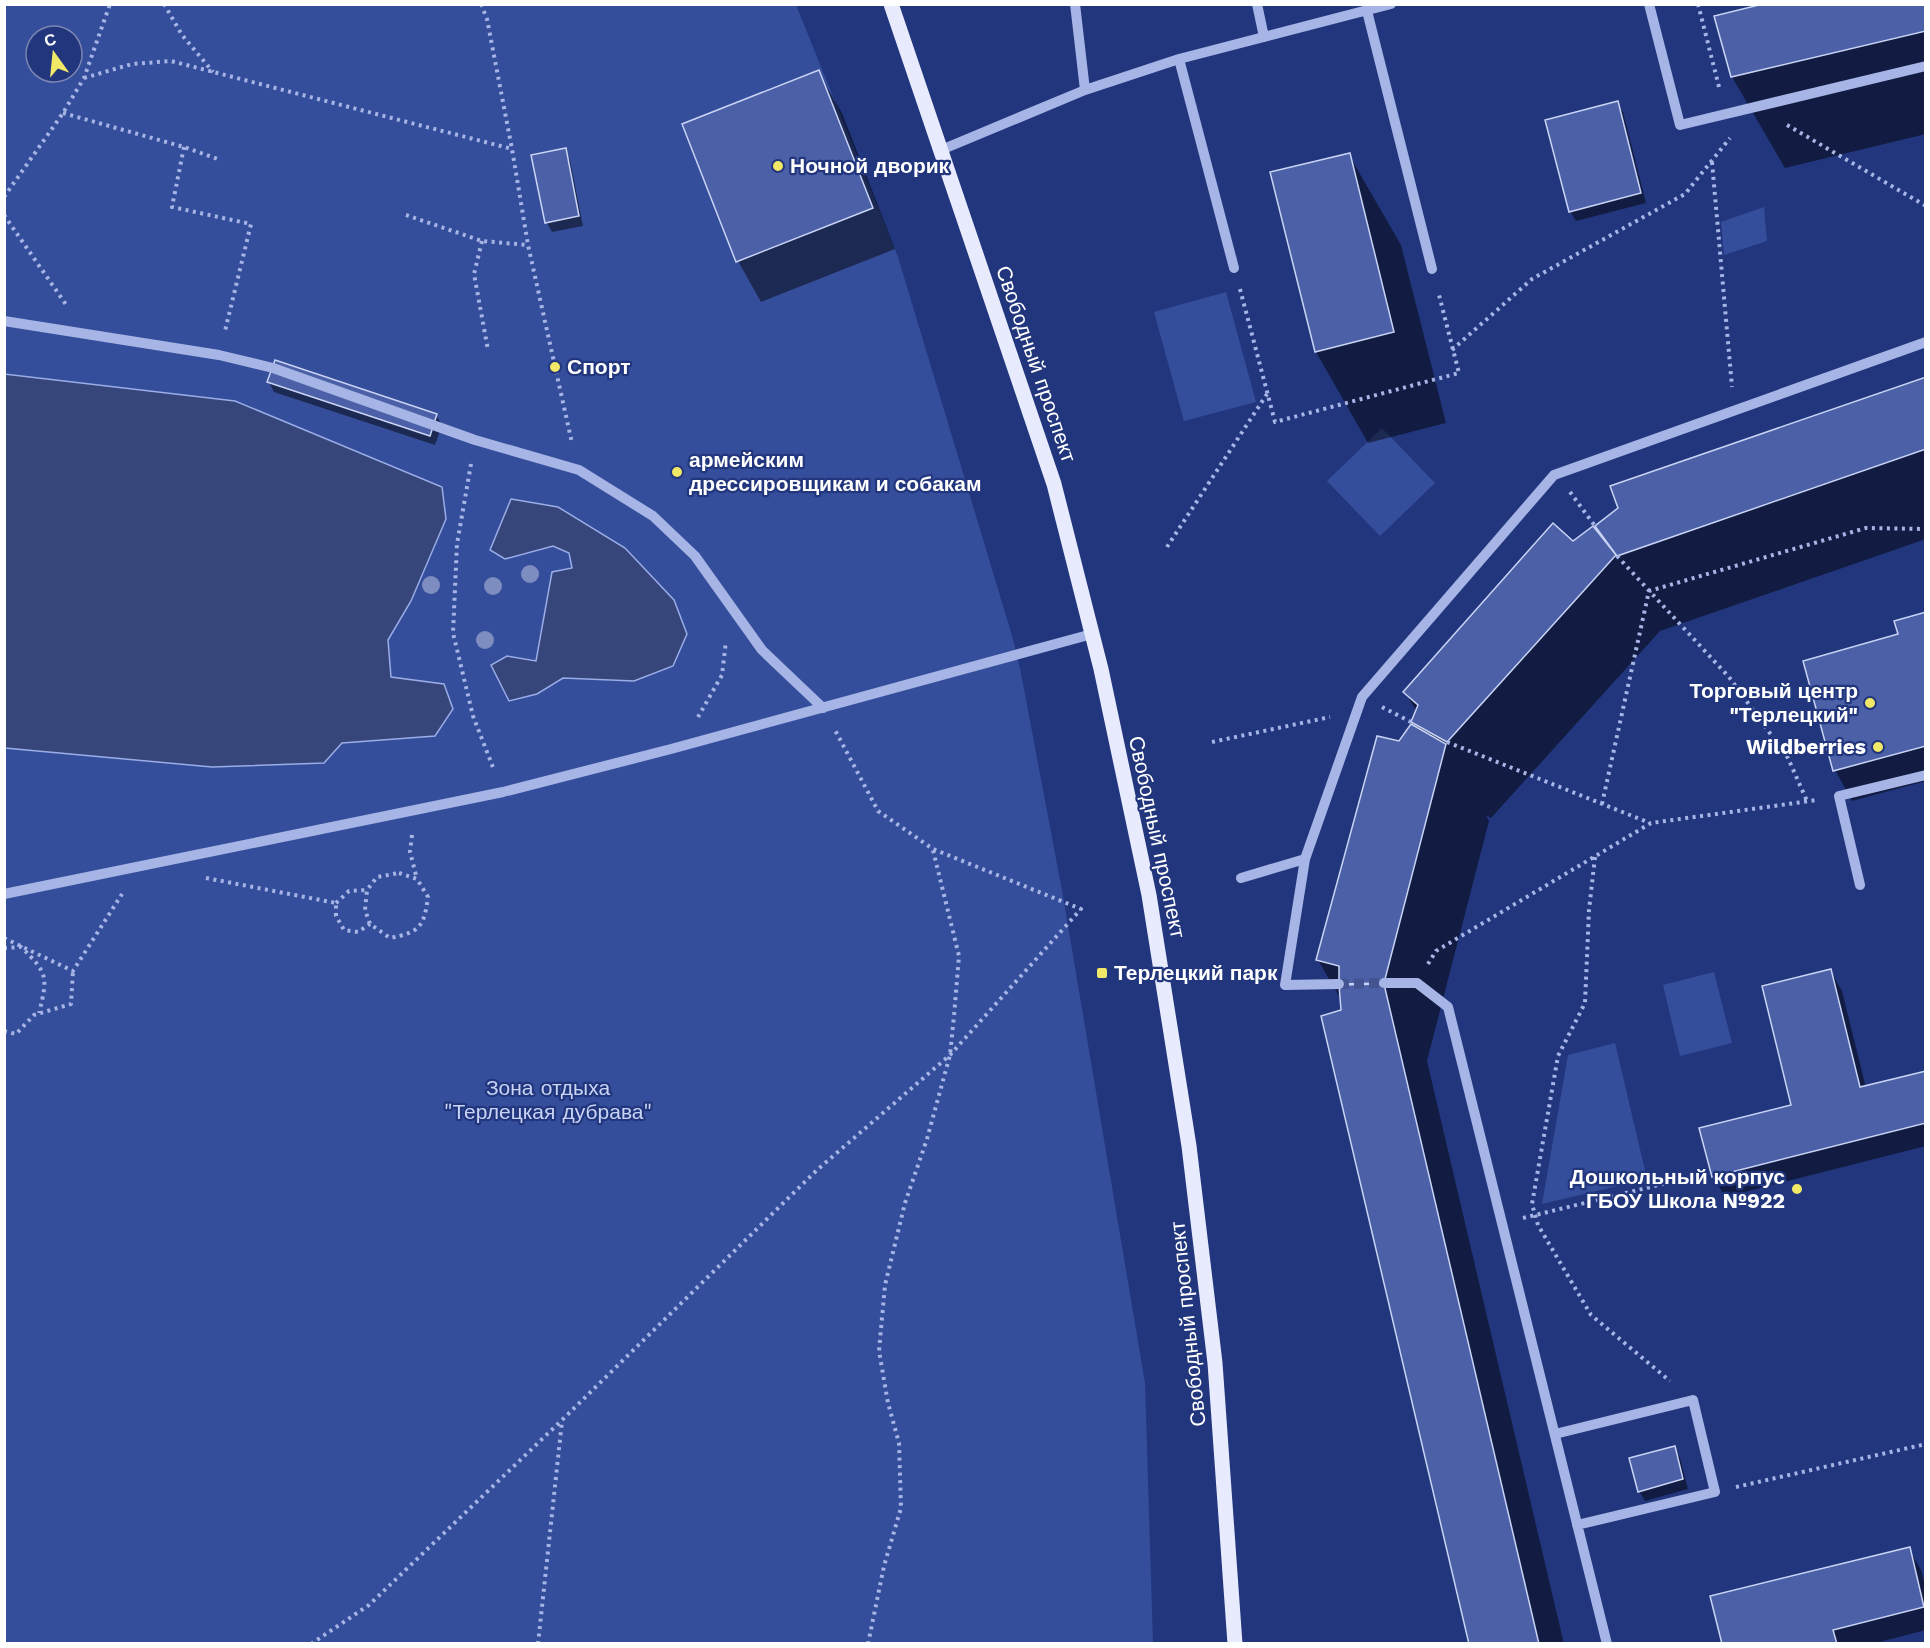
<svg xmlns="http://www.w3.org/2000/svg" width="1930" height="1648" font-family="'Work Sans',sans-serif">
<rect width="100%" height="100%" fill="#22367d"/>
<path fill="#354e9b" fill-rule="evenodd" d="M 5,5 L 796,5 L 898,257 L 1013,639 L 1021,673 L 1063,896 L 1145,1383 L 1153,1643 L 5,1644 ZM 36,36 L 72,36 L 72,72 L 36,72 Z
M 1764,207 L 1767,241 L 1724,255 L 1721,222 Z
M 1226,292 L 1256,402 L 1184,421 L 1154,312 Z
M 1382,428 L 1435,483 L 1380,536 L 1327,481 Z
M 1714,972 L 1732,1043 L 1680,1056 L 1663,985 Z
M 1615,1043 L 1647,1179 L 1542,1204 L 1568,1055 Z"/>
<path fill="#36457a" stroke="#9aade7" stroke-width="1.5" d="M 4,374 L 235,401 L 442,487 L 446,519 L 411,601 L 388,640 L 391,677 L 444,684 L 453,709 L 435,736 L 342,743 L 324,763 L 212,767 L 5,748 Z
M 511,499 L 558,507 L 625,548 L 674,600 L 687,634 L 673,666 L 634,681 L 563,678 L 537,694 L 509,701 L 491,665 L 507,656 L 536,661 L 552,572 L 572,568 L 569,553 L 553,546 L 505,559 L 490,550 Z"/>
<path fill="#0007" d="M 1926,4 L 1926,134 L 1785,168 L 1732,77 L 1716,17 Z
M 818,72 L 842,113 L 895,249 L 761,302 L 738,261 L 684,125 Z
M 1617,103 L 1623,112 L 1646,203 L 1576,221 L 1570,211 Z
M 565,150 L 570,160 L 583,226 L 552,232 L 547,223 Z
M 1349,155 L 1401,245 L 1446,423 L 1368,443 L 1316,352 L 1272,173 Z
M 1926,378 L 1926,539 L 1660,631 L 1491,818 L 1486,815 L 1489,821 L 1427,1061 L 1564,1644 L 1470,1644 L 1343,1003 L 1318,960 L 1400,743 L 1417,729 L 1413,722 L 1417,712 L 1405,692 L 1573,543 L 1601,537 L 1596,526 Z
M 269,382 L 436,415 L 442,425 L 435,445 L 274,392 Z
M 1926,613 L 1926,781 L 1852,801 L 1835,770 L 1900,635 Z
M 1830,970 L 1842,991 L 1866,1088 L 1926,1073 L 1926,1146 L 1725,1197 L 1713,1176 L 1793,1106 Z
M 1674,1448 L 1680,1458 L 1688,1489 L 1645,1501 L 1639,1491 Z
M 1909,1549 L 1921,1570 L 1926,1589 L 1926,1630 L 1872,1644 L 1724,1644 Z"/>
<path fill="#4b60a6" stroke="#c9d4f5" stroke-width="1.5" d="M 1763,4 L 1926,4 L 1926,31 L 1731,77 L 1714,16 Z
M 819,70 L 873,208 L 736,262 L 682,124 Z
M 1618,101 L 1641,193 L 1569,212 L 1545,120 Z
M 566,148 L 579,216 L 545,223 L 531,155 Z
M 1350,153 L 1394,332 L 1315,352 L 1270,172 Z
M 275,360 L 437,414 L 430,436 L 267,382 Z
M 1926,377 L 1926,449 L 1617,556 L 1595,526 L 1618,508 L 1610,486 Z
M 1553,523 L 1573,541 L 1593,526 L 1616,555 L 1447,742 L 1411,722 L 1418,705 L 1403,692 Z
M 1926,612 L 1926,746 L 1833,771 L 1803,661 L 1898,634 L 1894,621 Z
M 1411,724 L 1446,744 L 1384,983 L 1339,984 L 1339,966 L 1316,960 L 1377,736 L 1399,741 Z
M 1831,969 L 1860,1087 L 1926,1071 L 1926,1123 L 1712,1177 L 1699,1128 L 1791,1105 L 1762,986 Z
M 1384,984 L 1539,1644 L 1469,1644 L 1321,1016 L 1341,1010 L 1339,985 Z
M 1675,1446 L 1683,1479 L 1638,1492 L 1629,1458 Z
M 1910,1547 L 1924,1607 L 1833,1630 L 1837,1644 L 1722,1644 L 1710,1596 Z"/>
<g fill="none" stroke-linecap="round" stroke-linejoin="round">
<path stroke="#435490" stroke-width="10" stroke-dasharray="10 5" stroke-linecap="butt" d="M 1339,984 L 1384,983"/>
<path stroke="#a6b5e6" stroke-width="4" stroke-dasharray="3 4.5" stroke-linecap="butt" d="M 164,4 L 182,35 L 213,72
M 481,4 L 487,19 L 512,149 L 528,245 L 572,443
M 1698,4 L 1719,87 L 1723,89
M 84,78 L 132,64 L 171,61 L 512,149
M 63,113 L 184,147 L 218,159
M 1787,125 L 1926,206
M 184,147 L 172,207 L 251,224 L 225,331
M 1712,162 L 1732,387
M 4,197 L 63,113 L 84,78 L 110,4
M 4,215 L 67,306
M 406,215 L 482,241 L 528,245
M 482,241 L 474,274 L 488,350
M 1240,289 L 1275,422 L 1459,373 L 1438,291
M 1452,350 L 1532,279 L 1685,194 L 1730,138
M 471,464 L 457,544 L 453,633 L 473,716 L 494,770
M 1570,492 L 1595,526
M 1167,547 L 1267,394
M 1617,556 L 1729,677 L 1788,758 L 1807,801
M 1382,707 L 1411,722
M 698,717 L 722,675 L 726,641
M 1212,742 L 1330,717
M 1447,742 L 1650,823
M 1602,804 L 1649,591 L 1866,528 L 1926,529
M 412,835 L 410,852 L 417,879
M 1595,857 L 1589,910 L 1585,1003 L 1558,1056 L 1532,1204 L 1538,1225 L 1591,1315 L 1670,1381
M 399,873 L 417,879 L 428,897 C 424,927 420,932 390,938 L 370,924 L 365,910 L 367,890 L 377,877 Z
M 206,878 L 336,903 L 336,916 L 344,930 L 358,932 L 370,924
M 336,903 L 349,891 L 367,890
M 4,938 L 73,971 L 122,894
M 4,948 L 21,947 C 48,973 48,977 39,1013
M 1428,964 L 1436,951 L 1651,823 L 1817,800
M 4,1031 L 16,1034 L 34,1015 L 71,1004 L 73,971
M 1523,1218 L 1700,1175
M 1736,1487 L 1926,1444
M 311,1644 L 369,1605 L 562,1420 L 817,1170 L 950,1055 L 1081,909 L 933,849 L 878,811 L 835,730
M 538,1644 L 562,1421
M 868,1644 L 884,1566 L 901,1508 L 899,1443 L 888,1403 L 879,1351 L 885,1285 L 905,1203 L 927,1139 L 950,1055 L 954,1016 L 959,956 L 933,850"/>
<path stroke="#a6b5e6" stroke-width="10" d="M 1075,4 L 1085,90
M 1257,4 L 1264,37
M 1649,4 L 1680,125 L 1926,66
M 1367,11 L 1432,269
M 1179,59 L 1234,268
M 941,150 L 1085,90 L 1179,59 L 1391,4
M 4,321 L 219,355 L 273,368 L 475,440 L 579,470 L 653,516 L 695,556 L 762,650 L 823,708
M 1305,859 L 1285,985 L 1339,984
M 1241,878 L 1305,859 L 1362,697 L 1554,475 L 1926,342
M 1860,885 L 1839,796 L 1926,775
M 4,894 L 503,792 L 671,749 L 1092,634
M 1384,983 L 1417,983 L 1448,1007 L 1607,1644
M 1555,1434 L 1693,1400 L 1715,1492 L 1577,1525"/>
<path stroke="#e7ebfd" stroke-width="15" d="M 891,4 L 1054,484 L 1101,669 L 1149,895 L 1189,1146 L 1215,1363 L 1235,1644"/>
</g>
<g fill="#7e8dbf">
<circle cx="530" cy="574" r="9"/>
<circle cx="431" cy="585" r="9"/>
<circle cx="493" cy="586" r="9"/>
<circle cx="485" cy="640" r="9"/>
</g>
<g fill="#f2e868" stroke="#22367d" stroke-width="2">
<circle cx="778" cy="166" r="6"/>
<circle cx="555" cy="367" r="6"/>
<circle cx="677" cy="472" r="6"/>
<circle cx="1870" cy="703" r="6"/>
<circle cx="1878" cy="747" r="6"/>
<rect x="1096" y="967" width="12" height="12" rx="3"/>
<circle cx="1797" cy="1189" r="6"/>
</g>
<g text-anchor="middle" stroke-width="4.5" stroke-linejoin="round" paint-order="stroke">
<g font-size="21" font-weight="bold" fill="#fff" stroke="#22367d" text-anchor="start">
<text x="790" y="173">Ночной дворик</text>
<text x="567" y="374">Спорт</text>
<text x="689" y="467">армейским<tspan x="689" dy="24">дрессировщикам и собакам</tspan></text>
<text x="1858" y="698" text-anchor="end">Торговый центр<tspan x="1858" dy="24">"Терлецкий"</tspan></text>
<text x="1866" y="754" text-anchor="end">Wildberries</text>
<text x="1114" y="980">Терлецкий парк</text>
<text x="1785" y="1184" text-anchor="end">Дошкольный корпус<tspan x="1785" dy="24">ГБОУ Школа №922</tspan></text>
</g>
<g font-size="21" fill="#fff" stroke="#22367d">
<text transform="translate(1036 364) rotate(71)" y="7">Свободный проспект</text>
<text transform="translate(1157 837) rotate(78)" y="7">Свободный проспект</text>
<text transform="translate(1188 1324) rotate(-96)" y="7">Свободный проспект</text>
</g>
<g font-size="21" fill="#c9d4f5" stroke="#22367d">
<text x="548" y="1095">Зона отдыха<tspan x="548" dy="24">"Терлецкая дубрава"</tspan></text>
</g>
</g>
<rect width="1930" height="1648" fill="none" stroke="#ffffff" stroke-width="12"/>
<g transform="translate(54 54) rotate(345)"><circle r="28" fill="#22367d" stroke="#7a86b1" stroke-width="1.5"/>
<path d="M0-4.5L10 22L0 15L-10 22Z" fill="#f2e868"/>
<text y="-9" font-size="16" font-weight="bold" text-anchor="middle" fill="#ffffff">С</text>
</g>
</svg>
